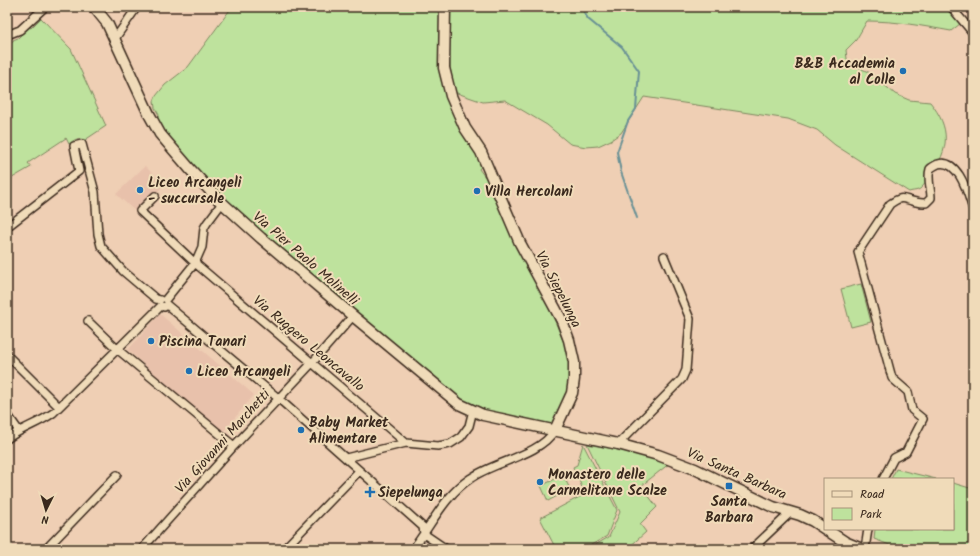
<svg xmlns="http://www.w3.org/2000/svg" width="980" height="556" font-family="Kalam,sans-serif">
<rect width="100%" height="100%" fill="#efcfb4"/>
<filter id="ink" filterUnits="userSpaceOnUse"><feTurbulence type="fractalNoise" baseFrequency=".025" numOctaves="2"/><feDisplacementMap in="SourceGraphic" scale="8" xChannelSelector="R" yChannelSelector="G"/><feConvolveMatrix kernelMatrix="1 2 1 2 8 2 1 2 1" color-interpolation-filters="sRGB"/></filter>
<g filter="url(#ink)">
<path fill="#e8c1ab" d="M 145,166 L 164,185 L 137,213 L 116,194 Z
M 160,314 L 254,395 L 223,432 L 194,409 L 128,350 Z"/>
<path fill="#bee29d" stroke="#7c865e" d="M 232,7 L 441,7 L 441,70 L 445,91 L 456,116 L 483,164 L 479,169 L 491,185 C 513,232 537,278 557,326 C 562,340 572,357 572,372 C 573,391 561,410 551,425 L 483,411 L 459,400 L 227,205 L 165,133 L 157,119 L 159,115 L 155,108 L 154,101 L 156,96 L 165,85 L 188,67 Z
M 448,7 L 951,7 L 965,20 L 951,31 C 923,26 896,21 867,21 L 856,40 L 846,50 L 847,59 L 854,65 L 870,73 L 895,94 L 909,100 L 930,102 C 951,128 950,149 930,176 C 927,180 923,188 918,190 C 916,191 911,191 909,192 L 835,145 L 817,130 L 788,119 L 644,97 L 621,133 L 611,140 L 598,146 L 586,147 L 570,144 L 547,125 L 505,100 L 483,102 L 454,92 L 450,67 Z
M 41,18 L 71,49 L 106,126 L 85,140 C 77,138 75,139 69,144 L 66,138 L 28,163 L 31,167 L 7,181 L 7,45 L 13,42 L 13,40 L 18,38 L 29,27 L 31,28 Z
M 861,284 L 871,322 L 851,327 L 841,289 Z
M 583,444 L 617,510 L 607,536 L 584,549 L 556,549 L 540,518 L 585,494 L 573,467 L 577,465 Z
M 587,444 L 629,452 L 670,463 L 641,486 L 657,507 L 640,524 L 646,532 L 627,549 L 588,549 L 609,537 L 620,512 Z
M 896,469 L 936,479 L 891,479 Z
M 563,475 L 570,489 L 548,501 L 541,486 Z
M 953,483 L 973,489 L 973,549 L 900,549 L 874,539 L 875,529 L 953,529 Z"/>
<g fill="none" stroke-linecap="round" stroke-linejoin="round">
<path stroke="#689095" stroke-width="2" d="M 581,7 L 588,19 L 622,47 L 639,71 L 636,109 L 628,121 L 617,152 L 621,172 L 637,218"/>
<g stroke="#3b2a1e" stroke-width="10">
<path id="street" d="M 951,7 L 973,33
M 7,35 L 20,30 L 45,7
M 114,40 L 137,7
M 155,196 L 140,211 L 195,263 L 406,443
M 7,227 L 79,171 L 74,146 L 82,144 L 95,192 L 98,234 L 101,246 L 123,271 L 156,299 L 160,300
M 166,299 L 195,263 L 202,247 L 204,228 L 207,223 L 222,203
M 167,305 L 278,398 L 423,527 L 424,534
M 88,321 L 117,349 L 234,446
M 7,355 L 59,407
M 7,414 L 19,431
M 7,439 C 21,428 38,424 53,413 L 161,306 L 164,307 L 167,305
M 618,444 L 682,379 L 686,370 L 690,319 L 664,256
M 346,458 L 406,443 L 438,446 L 450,444 L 461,437 L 469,426 L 473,410
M 883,479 L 894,458 L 906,452 L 923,419 L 912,410 L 908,392 L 892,378 L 858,252 L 890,204 C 903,195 902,199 916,202 C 919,203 923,203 926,203 L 931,198 C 931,188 927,178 930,169 C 932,167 936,165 938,164 C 959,158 968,195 973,209
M 424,534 L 446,549
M 46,549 L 117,475
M 142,549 L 234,446 L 313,362 L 353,316
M 284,549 L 359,471
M 413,549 C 432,524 444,496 471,478 C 495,461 539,456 555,430
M 752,549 L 791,512
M 865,549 L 868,529"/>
</g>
<g stroke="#3b2a1e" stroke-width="13">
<path id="secondary" d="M 94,7 L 107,23 L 149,114 L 160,134 L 190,169 L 219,200 L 261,238 L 353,316 L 459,404 L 483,415 L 618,444 L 658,455 L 695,469 L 773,507 L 800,515 L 813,521 L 845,542 L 862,549
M 445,7 L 444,68 L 451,96 L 465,128 L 481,152 L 520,243 L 562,321 L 569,340 L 574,362 L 574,379 L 572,393 L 555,430"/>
</g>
<use href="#street" stroke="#f0dbb9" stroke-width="7"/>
<use href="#secondary" stroke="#f0dbb9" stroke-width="10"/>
</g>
</g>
<g fill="#1f6fb2" stroke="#f0dbb9" stroke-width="1.5">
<circle cx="903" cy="71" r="4"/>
<circle cx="140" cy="190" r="4"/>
<circle cx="477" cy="191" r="4"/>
<circle cx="151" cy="341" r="4"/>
<circle cx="189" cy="371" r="4"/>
<circle cx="301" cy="430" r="4"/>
<circle cx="540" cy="482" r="4"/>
<rect x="725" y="482" width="8" height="8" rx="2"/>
<path d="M368 486h4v4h4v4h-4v4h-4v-4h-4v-4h4z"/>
</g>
<g text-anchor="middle" stroke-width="4" stroke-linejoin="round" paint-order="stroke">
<g font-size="14" font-weight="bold" fill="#3b2a1e" stroke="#f0dbb9" text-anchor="start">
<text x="895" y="68" text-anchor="end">B&amp;B Accademia<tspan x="895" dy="16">al Colle</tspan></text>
<text x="148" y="187">Liceo Arcangeli<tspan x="148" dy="16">- succursale</tspan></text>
<text x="485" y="196">Villa Hercolani</text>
<text x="159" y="346">Piscina Tanari</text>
<text x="197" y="376">Liceo Arcangeli</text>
<text x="309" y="427">Baby Market<tspan x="309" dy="16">Alimentare</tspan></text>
<text x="548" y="479">Monastero delle<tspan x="548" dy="16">Carmelitane Scalze</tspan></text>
<text x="378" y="497">Siepelunga</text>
<text x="729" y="506" text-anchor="middle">Santa<tspan x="729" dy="16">Barbara</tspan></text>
</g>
<g font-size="14" fill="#3b2a1e" stroke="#f0dbb9">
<text transform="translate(306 258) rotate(41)" y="5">Via Pier Paolo Molinelli</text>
<text transform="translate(559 289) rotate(63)" y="5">Via Siepelunga</text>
<text transform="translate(309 343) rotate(40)" y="5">Via Ruggero Leoncavallo</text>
<text transform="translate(222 441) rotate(-48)" y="5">Via Giovanni Marchetti</text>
<text transform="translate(737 473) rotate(24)" y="5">Via Santa Barbara</text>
</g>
</g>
<rect width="980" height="556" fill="none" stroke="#f0dbb9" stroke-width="24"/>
<rect x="12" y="12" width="956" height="532" fill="none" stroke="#3b2a1e" stroke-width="1.5" filter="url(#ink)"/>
<rect x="824" y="478" width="130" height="52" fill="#f0dbb9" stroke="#a8947b"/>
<rect x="832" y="491" width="20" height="6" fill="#f0dbb9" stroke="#a8947b"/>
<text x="860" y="498" font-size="12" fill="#3b2a1e">Road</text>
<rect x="832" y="508" width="20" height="12" fill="#bee29d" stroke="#a8947b"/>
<text x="860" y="518" font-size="12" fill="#3b2a1e">Park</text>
<g transform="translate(46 510) rotate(185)" stroke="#f0dbb9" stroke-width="3" paint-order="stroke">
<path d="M0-3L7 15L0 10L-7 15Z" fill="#3b2a1e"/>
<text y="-6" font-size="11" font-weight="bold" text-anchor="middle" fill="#3b2a1e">N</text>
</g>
</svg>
